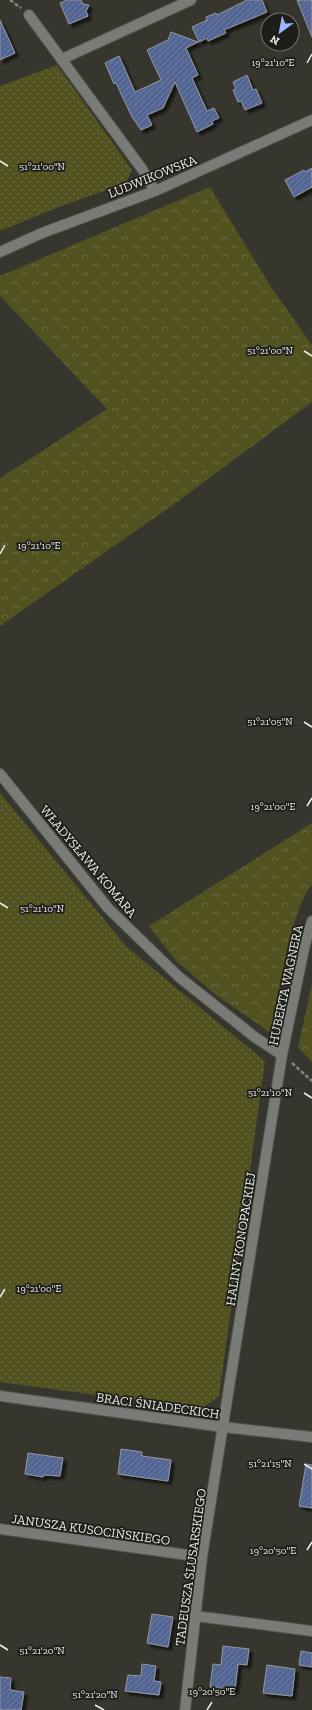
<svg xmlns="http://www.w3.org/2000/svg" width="312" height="1710" font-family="'Zilla Slab',serif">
<defs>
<pattern id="grass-dots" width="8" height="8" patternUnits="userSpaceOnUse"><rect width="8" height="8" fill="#515220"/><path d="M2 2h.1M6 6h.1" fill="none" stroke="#6a6b40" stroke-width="1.8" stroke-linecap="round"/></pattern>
<pattern id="forest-crowns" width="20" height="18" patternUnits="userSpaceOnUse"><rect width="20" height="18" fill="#515220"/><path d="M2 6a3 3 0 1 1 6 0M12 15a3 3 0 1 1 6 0" fill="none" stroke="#6a6b40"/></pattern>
<pattern id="building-hatch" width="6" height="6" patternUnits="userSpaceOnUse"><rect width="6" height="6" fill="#536592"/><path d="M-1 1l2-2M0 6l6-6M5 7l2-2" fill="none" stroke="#6c7ba1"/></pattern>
<filter id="shadow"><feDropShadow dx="3.5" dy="3.5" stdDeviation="1" flood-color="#0009"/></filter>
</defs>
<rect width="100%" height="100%" fill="#36362f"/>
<path fill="url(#grass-dots)" d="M 57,65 L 132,170 L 126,183 L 56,208 L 0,231 L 0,86 Z
M 0,793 L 126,946 L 181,992 L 265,1061 L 219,1396 L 201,1409 L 0,1382 Z"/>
<path fill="url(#forest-crowns)" d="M 210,187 L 271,287 L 312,345 L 312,402 L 177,502 L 0,626 L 0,478 L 107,409 L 0,296 L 0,276 Z
M 312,823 L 312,885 C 292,904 277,1002 271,1033 L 216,995 L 176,961 L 149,926 Z
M 312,984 L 312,1062 L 298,1047 Z"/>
<path fill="url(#building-hatch)" stroke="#9598a0" filter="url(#shadow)" d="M 67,0 L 81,0 L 83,4 L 89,5 L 86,11 L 88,16 L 69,24 L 60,3 Z
M 247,0 L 262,0 L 267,12 L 224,30 L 226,33 L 208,41 L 207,38 L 199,42 L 192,27 L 207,20 L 206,17 L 216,13 L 217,15 Z
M 297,0 L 312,0 L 312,37 Z
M 0,20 L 15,53 L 0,60 Z
M 171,32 L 198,42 L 186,48 L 198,75 L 192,78 L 207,111 L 214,108 L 219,118 L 212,121 L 213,124 L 197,132 L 175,82 L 163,108 L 147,115 L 152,125 L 141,130 L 132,117 L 116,83 L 114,84 L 105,63 L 119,56 L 135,92 L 161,80 L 147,50 L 168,40 Z
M 247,75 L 253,90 L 256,89 L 262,103 L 245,110 L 241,101 L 238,102 L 233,90 L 236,89 L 233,82 Z
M 312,168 L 312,187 L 294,197 L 285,180 L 304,170 L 305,172 Z
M 121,1449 L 142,1452 L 142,1456 L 171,1460 L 168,1481 L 118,1474 Z
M 28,1453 L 63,1458 L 60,1476 L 44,1475 L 43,1477 L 25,1474 Z
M 306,1464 L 312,1465 L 312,1508 L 299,1506 Z
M 152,1614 L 173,1617 L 168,1647 L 147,1643 Z
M 223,1646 L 249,1649 L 247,1665 L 238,1664 L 235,1690 L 210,1687 L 213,1664 L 221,1665 Z
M 301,1651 L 312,1653 L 312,1667 L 299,1665 Z
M 142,1664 L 156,1666 L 154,1681 L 161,1682 L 159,1695 L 125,1691 L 128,1675 L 141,1676 Z
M 267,1665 L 295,1669 L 292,1696 L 263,1693 Z
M 0,1677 L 11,1678 L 10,1690 L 24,1692 L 21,1710 L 0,1710 Z"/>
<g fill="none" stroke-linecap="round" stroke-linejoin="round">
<g stroke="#53534d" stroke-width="12">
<path id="minor" d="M 29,15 L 142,169 L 155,191
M 62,59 L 191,0
M 0,252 L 42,233 L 155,191 L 312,120
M 0,774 L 108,908 L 179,977 L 256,1038 L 282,1055
M 0,1396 L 223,1427 L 312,1437
M 0,1529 L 202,1557
M 195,1616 L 312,1631
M 185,1710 L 202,1557 L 282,1055 L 305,944 L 312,921"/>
</g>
<path stroke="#858680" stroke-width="2.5" stroke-dasharray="4 2" stroke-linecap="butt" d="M 10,0 L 21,8
M 292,1063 L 312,1081"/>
<use href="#minor" stroke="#7a7a76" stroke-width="10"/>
</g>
<path fill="none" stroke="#ecede8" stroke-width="1.5" d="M 307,63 L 312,54M 0,161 L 8,166M 304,351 L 312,356M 0,554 L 5,545M 304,722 L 312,727M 307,806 L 312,798M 0,903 L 8,908M 304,1093 L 312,1098M 0,1297 L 5,1289M 304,1464 L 312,1469M 307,1550 L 312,1542M 0,1645 L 8,1650M 95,1705 L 104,1710M 207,1710 L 212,1702"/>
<g text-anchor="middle" stroke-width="3.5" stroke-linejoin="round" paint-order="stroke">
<g font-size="13" fill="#ecede8" stroke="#1d1d1a">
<text transform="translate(152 176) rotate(-22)" y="5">LUDWIKOWSKA</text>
<text transform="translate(89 861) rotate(50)" y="5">WŁADYSŁAWA KOMARA</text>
<text transform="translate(285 985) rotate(-78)" y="5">HUBERTA WAGNERA</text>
<text transform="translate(240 1239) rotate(-81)" y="5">HALINY KONOPACKIEJ</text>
<text transform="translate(158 1405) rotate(8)" y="5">BRACI ŚNIADECKICH</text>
<text transform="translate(91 1529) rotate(8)" y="5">JANUSZA KUSOCIŃSKIEGO</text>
<text transform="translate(190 1567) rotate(-82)" y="5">TADEUSZA ŚLUSARSKIEGO</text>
</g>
</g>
<g font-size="10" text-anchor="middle" fill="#ecede8" stroke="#1d1d1a" stroke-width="3.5" stroke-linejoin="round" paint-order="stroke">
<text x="273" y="66">19°21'10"E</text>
<text x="42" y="170">51°21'00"N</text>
<text x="270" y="354">51°21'00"N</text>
<text x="39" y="549">19°21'10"E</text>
<text x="270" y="725">51°21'05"N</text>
<text x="273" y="810">19°21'00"E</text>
<text x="42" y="912">51°21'10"N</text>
<text x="270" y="1096">51°21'10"N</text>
<text x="39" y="1292">19°21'00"E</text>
<text x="270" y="1467">51°21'15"N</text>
<text x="273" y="1554">19°20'50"E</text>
<text x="42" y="1654">51°21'20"N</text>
<text x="212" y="1695">19°20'50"E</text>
<text x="95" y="1698">51°21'20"N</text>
</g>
<g transform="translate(280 32) rotate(212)"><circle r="19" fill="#1d1d1a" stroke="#70706c"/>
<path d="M0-3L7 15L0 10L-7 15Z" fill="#98b5fd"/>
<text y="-6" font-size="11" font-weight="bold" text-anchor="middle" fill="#ecede8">N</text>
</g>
</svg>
